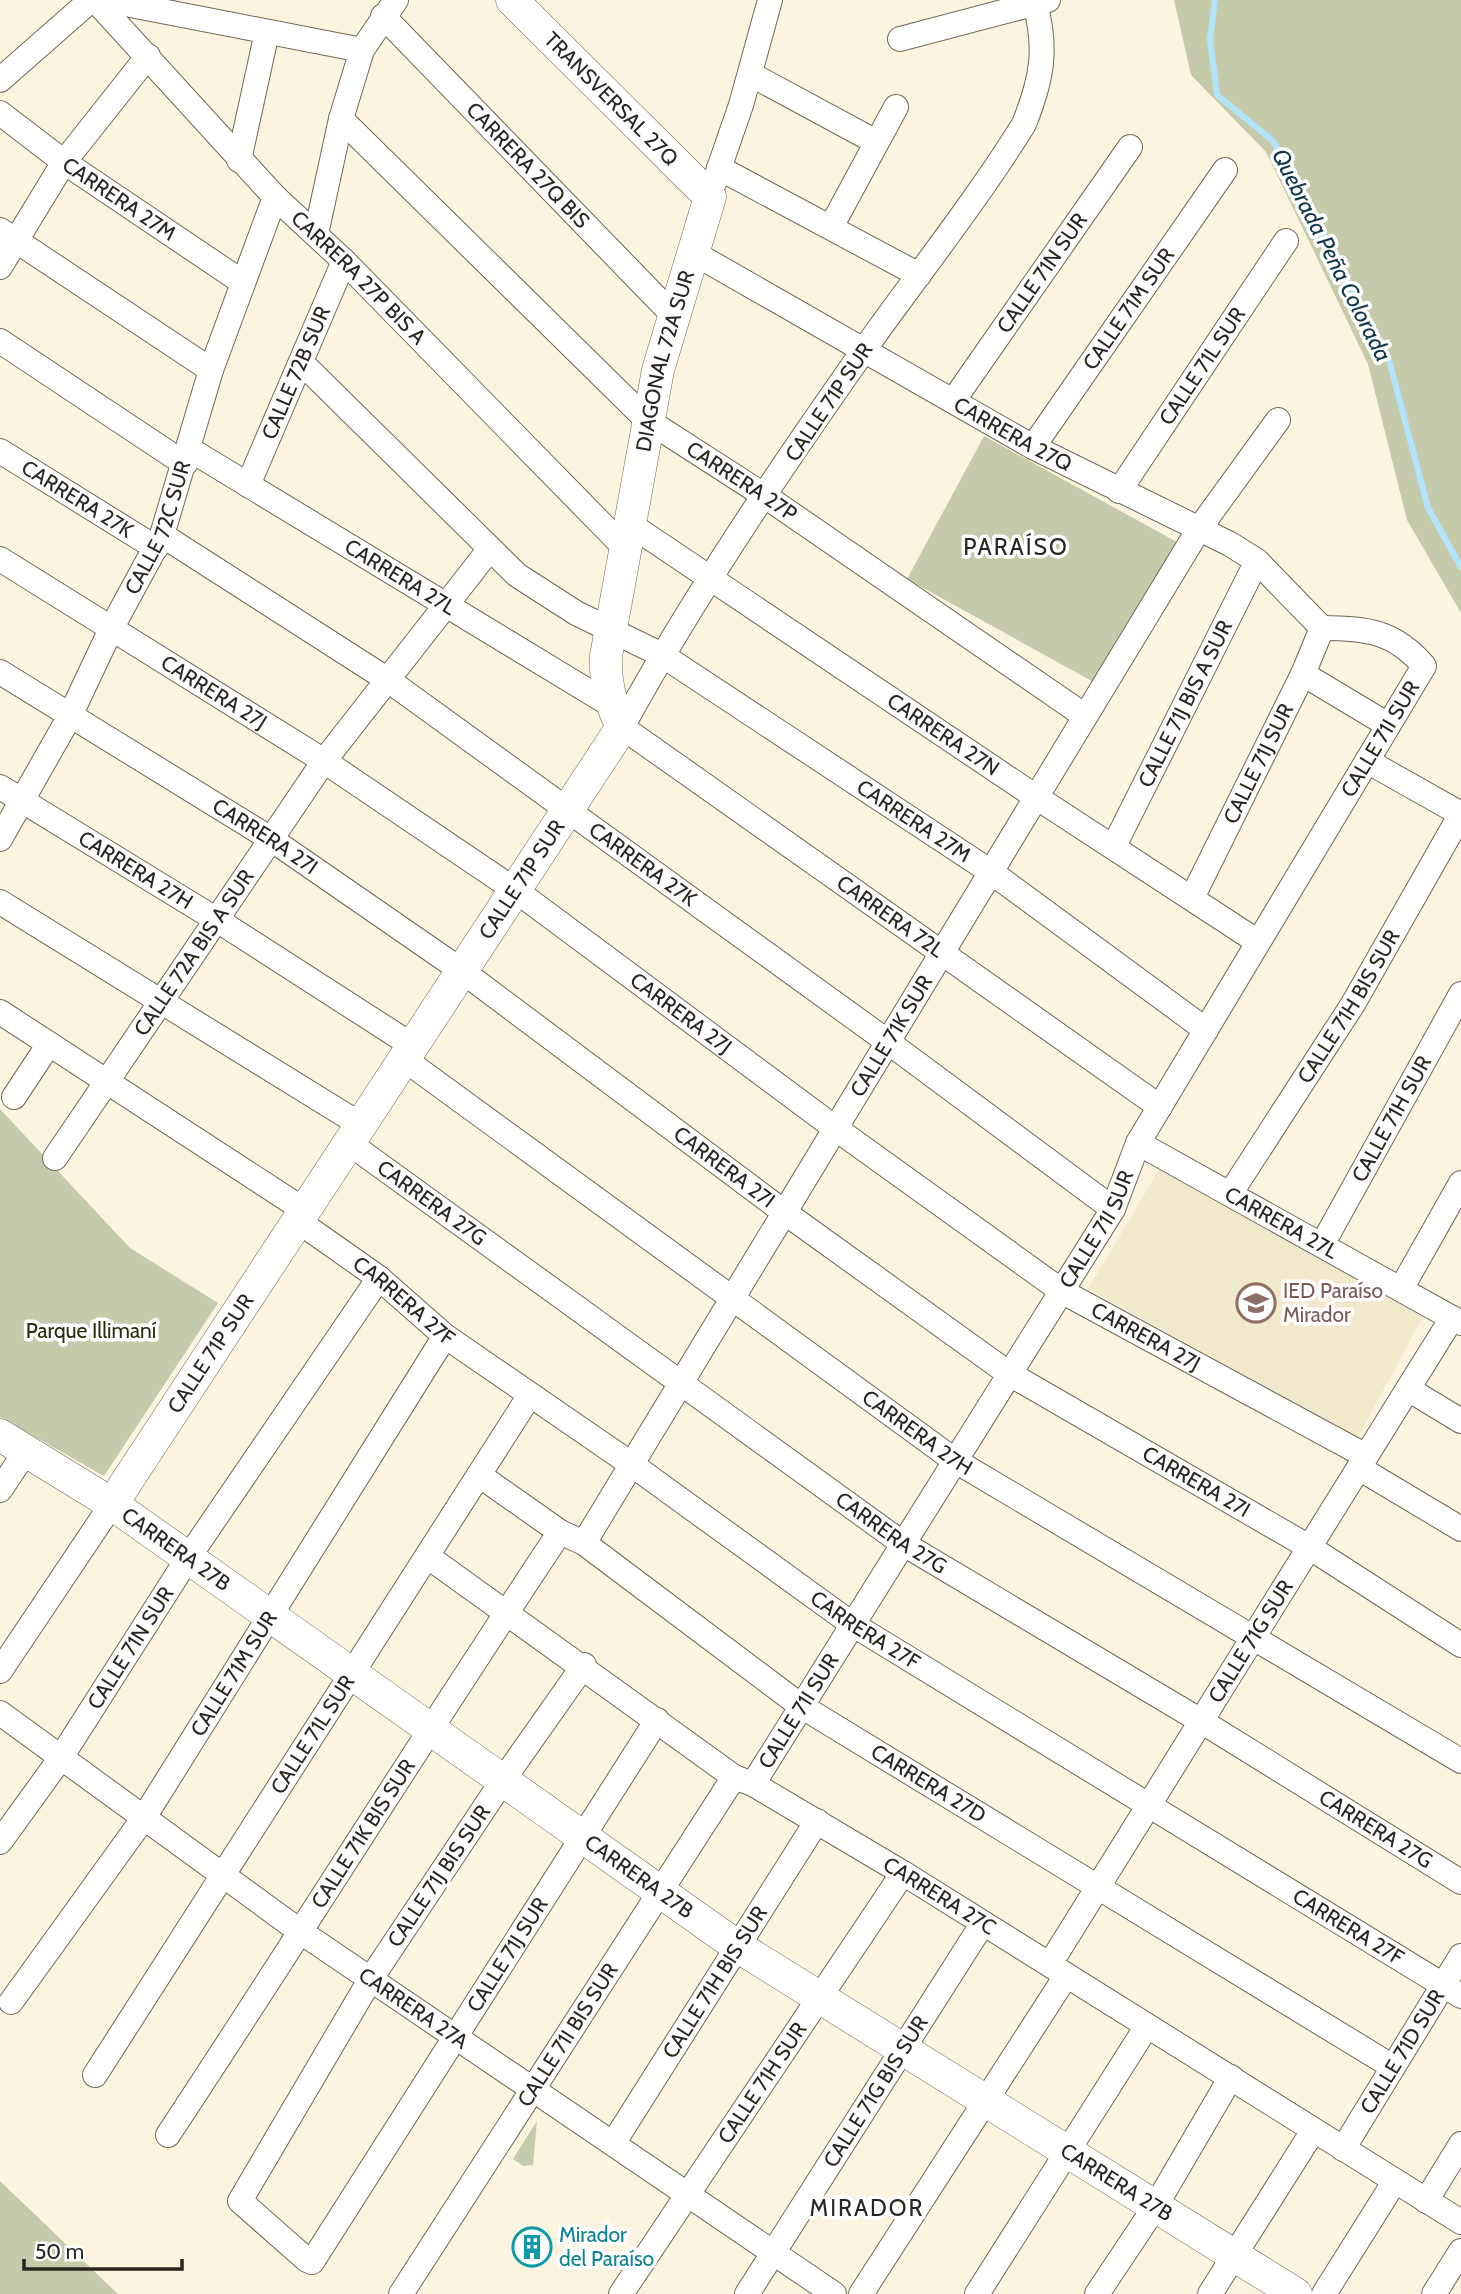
<svg xmlns="http://www.w3.org/2000/svg" width="1461" height="2294" font-family="Cabin,sans-serif">
<rect width="100%" height="100%" fill="#fbf5df"/>
<path fill="#f1e9cc" d="M 1160,1168 L 1423,1317 L 1358,1437 L 1088,1289 Z"/>
<path fill="#c5cbaa" d="M 1174,0 L 1461,0 L 1461,613 L 1407,520 L 1368,364 L 1266,152 L 1191,75 Z
M 984,436 L 1177,542 L 1099,685 L 907,579 Z
M 0,1109 L 130,1248 L 218,1303 L 104,1476 L 0,1417 Z
M 537,2121 L 533,2165 L 523,2166 L 513,2159 Z
M 0,2181 L 118,2294 L 119,2294 L 0,2294 Z"/>
<g fill="none" stroke-linecap="round" stroke-linejoin="round">
<path stroke="#b3e4fe" stroke-width="6" d="M 1215,0 L 1210,39 L 1217,95 L 1273,141 L 1389,360 L 1428,508 L 1461,567"/>
<g stroke="#6e6956" stroke-width="26">
<g id="minor">
<path id="s1" d="M 95,0 L 275,197 L 344,261 L 627,550"/>
<path d="M 105,0 L 362,50"/>
<path id="s2" d="M 1034,0 C 1048,48 1042,79 1024,124 C 975,203 917,275 864,350 C 778,472 694,596 622,727 L 1160,1107"/>
<path id="s3" d="M 383,16 L 673,315"/>
<path d="M 900,39 L 1048,0"/>
<path d="M 750,74 L 876,142"/>
<path d="M 0,80 L 91,0"/>
<path id="s4" d="M 0,113 L 64,162 L 242,282"/>
<path id="s5" d="M 341,119 L 647,420 L 765,496 L 1085,716"/>
<path d="M 239,160 L 267,32"/>
<path d="M 719,168 L 919,275"/>
<path d="M 714,183 L 741,105 L 770,0"/>
<path d="M 831,227 L 896,107"/>
<path d="M 0,230 L 211,370"/>
<path d="M 316,234 L 341,119 L 362,50 L 396,0"/>
<path id="s6" d="M 692,252 L 1033,447 L 1230,544 L 1257,561 L 1322,628"/>
<path d="M 0,267 L 64,162 L 148,56"/>
<path d="M 0,341 L 185,464"/>
<path id="s7" d="M 303,364 L 517,575 L 576,613 L 662,655 L 991,872 L 1206,1030"/>
<path id="s8" d="M 953,401 L 1130,147"/>
<path id="s9" d="M 1033,447 L 1225,170"/>
<path id="s10" d="M 189,449 L 611,705"/>
<path id="s11" d="M 0,451 L 156,548"/>
<path id="s12" d="M 248,485 L 344,261"/>
<path id="s13" d="M 1119,491 L 1286,241"/>
<path id="s14" d="M 631,525 L 1036,797 L 1258,942"/>
<path id="s15" d="M 162,535 L 388,680 L 888,1042 L 1113,1209"/>
<path id="s16" d="M 0,559 L 324,761 L 515,890 L 835,1128 L 1063,1292 L 1366,1456"/>
<path id="s17" d="M 0,672 L 271,839 L 462,971 L 784,1212 L 1008,1373 L 1309,1547 L 1461,1645"/>
<path d="M 1303,674 L 1388,725"/>
<path id="s18" d="M 0,787 L 217,920 L 413,1046"/>
<path id="s19" d="M 0,839 L 70,716 L 111,629 L 162,535 L 211,370 L 275,197"/>
<path id="s20" d="M 1114,846 L 1257,561"/>
<path id="s21" d="M 1192,898 L 1303,674 L 1322,628"/>
<path d="M 0,902 L 361,1125"/>
<path d="M 0,1012 L 304,1210"/>
<path id="s22" d="M 404,1059 L 954,1460 L 1461,1761"/>
<path d="M 14,1097 L 49,1044"/>
<path id="s23" d="M 349,1143 L 902,1543 L 1201,1721 L 1461,1882"/>
<path id="s24" d="M 1138,1143 L 1461,1323"/>
<path id="s25" d="M 55,1158 L 324,761 L 489,550"/>
<path id="s26" d="M 1230,1194 L 1353,1004 L 1461,814 L 1367,761"/>
<path id="s27" d="M 298,1221 L 379,1278 L 445,1336 L 631,1464 L 852,1624 L 1461,1996"/>
<path id="s28" d="M 1322,1245 L 1461,994"/>
<path d="M 1401,1289 L 1461,1183"/>
<path d="M 1408,1389 L 1461,1421"/>
<path d="M 1359,1468 L 1461,1529"/>
<path id="s29" d="M 479,1475 L 560,1532 L 584,1543 L 801,1706 L 1393,2067"/>
<path d="M 0,1490 L 26,1451"/>
<path id="s30" d="M 584,1543 L 1199,529 L 1278,420"/>
<path id="s31" d="M 427,1556 L 734,1777 L 753,1784 L 903,1873 L 1461,2222"/>
<path id="s32" d="M 584,1665 L 503,1780 L 370,1980 L 240,2201 L 307,2260 L 312,2262 L 657,1720"/>
<path d="M 0,1671 L 112,1504"/>
<path id="s33" d="M 0,1713 L 301,1932 L 834,2294"/>
<path id="s34" d="M 753,1784 L 1113,1209 L 1138,1143 L 1424,666 C 1394,631 1366,628 1322,628"/>
<path id="s35" d="M 0,1842 L 60,1759 L 188,1558 L 379,1278"/>
<path id="s36" d="M 1050,1964 L 1452,1318"/>
<path id="s37" d="M 11,2002 L 143,1819 L 445,1336"/>
<path id="s38" d="M 95,2075 L 530,1395"/>
<path id="s39" d="M 168,2135 C 300,1935 427,1731 560,1532"/>
<path id="s40" d="M 614,2142 L 817,1821"/>
<path id="s41" d="M 1343,2149 L 1461,1956"/>
<path d="M 1426,2201 L 1461,2144"/>
<path id="s42" d="M 401,2294 L 734,1777"/>
<path id="s43" d="M 621,2294 L 903,1873"/>
<path id="s44" d="M 747,2294 L 983,1923"/>
<path d="M 861,2294 L 1066,1976"/>
<path d="M 977,2294 L 1147,2026"/>
<path d="M 1097,2294 L 1155,2207 L 1231,2077"/>
<path d="M 1210,2294 L 1313,2131"/>
<path d="M 1324,2294 L 1395,2181"/>
<path d="M 1434,2294 L 1461,2251"/>
</g>
</g>
<g stroke="#6e6956" stroke-width="33">
<g id="tertiary">
<path id="s45" d="M 0,1435 L 112,1504 L 737,1946 L 1296,2294"/>
<path id="s46" d="M 112,1504 L 622,727 C 610,703 605,682 606,656 L 658,370 L 710,197 L 512,0"/>
</g>
</g>
<use href="#minor" stroke="#fff" stroke-width="24"/>
<use href="#tertiary" stroke="#fff" stroke-width="32"/>
</g>
<defs>
<g id="school-ring" transform="scale(2.0125)"><circle r="9.5" fill="#fff" stroke="#8d6e63" stroke-width="1.5"/><path d="M0-5L7-2L0 1L-7-2ZM-4 1L0 2.5L4 1V4Q0 6-4 4Z" fill="#8d6e63"/></g>
<g id="building-ring" transform="scale(2.0125)"><circle r="9.5" fill="#fff" stroke="#0f9aa8" stroke-width="1.5"/><path d="M-4-6H4V6H1V3H-1V6H-4ZM-2.5-4.3h1.7v1.8h-1.7ZM.8-4.3h1.7v1.8H.8ZM-2.5-1h1.7V.8h-1.7ZM.8-1h1.7V.8H.8Z" fill="#0f9aa8"/></g>
</defs>
<g fill-rule="evenodd">
<use href="#school-ring" x="1256" y="1303"/>
<use href="#building-ring" x="532" y="2247"/>
</g>
<g text-anchor="middle" stroke-width="7" stroke-linejoin="round" paint-order="stroke">
<g font-size="21" fill="#28261e" stroke="#fff">
<text transform="translate(611 99) rotate(45)" y="7">TRANSVERSAL 27Q</text>
<text dy="7" stroke="none"><textPath href="#s3" startOffset="208">CARRERA 27Q BIS</textPath></text>
<text dy="7" stroke="none"><textPath href="#s4" startOffset="147">CARRERA 27M</textPath></text>
<text dy="7" stroke="none"><textPath href="#s8" startOffset="156">CALLE 71N SUR</textPath></text>
<text dy="7" stroke="none"><textPath href="#s1" startOffset="383">CARRERA 27P BIS A</textPath></text>
<text dy="7" stroke="none"><textPath href="#s9" startOffset="168">CALLE 71M SUR</textPath></text>
<text dy="7" stroke="none"><textPath href="#s46" startOffset="1304">DIAGONAL 72A SUR</textPath></text>
<text dy="7" stroke="none"><textPath href="#s13" startOffset="150">CALLE 71L SUR</textPath></text>
<text dy="7" stroke="none"><textPath href="#s12" startOffset="122">CALLE 72B SUR</textPath></text>
<text transform="translate(829 402) rotate(-56)" y="7">CALLE 71P SUR</text>
<text dy="7" stroke="none"><textPath href="#s6" startOffset="369">CARRERA 27Q</textPath></text>
<text dy="7" stroke="none"><textPath href="#s5" startOffset="542">CARRERA 27P</textPath></text>
<text dy="7" stroke="none"><textPath href="#s11" startOffset="91">CARRERA 27K</textPath></text>
<text dy="7" stroke="none"><textPath href="#s19" startOffset="350">CALLE 72C SUR</textPath></text>
<text dy="7" stroke="none"><textPath href="#s10" startOffset="247">CARRERA 27L</textPath></text>
<text dy="7" stroke="none"><textPath href="#s16" startOffset="252">CARRERA 27J</textPath></text>
<text dy="7" stroke="none"><textPath href="#s20" startOffset="159">CALLE 71J BIS A SUR</textPath></text>
<text dy="7" stroke="none"><textPath href="#s14" startOffset="376">CARRERA 27N</textPath></text>
<text dy="7" stroke="none"><textPath href="#s34" startOffset="1220">CALLE 71I SUR</textPath></text>
<text dy="7" stroke="none"><textPath href="#s21" startOffset="150">CALLE 71J SUR</textPath></text>
<text dy="7" stroke="none"><textPath href="#s7" startOffset="768">CARRERA 27M</textPath></text>
<text dy="7" stroke="none"><textPath href="#s17" startOffset="312">CARRERA 27I</textPath></text>
<text dy="7" stroke="none"><textPath href="#s15" startOffset="583">CARRERA 27K</textPath></text>
<text dy="7" stroke="none"><textPath href="#s18" startOffset="159">CARRERA 27H</textPath></text>
<text dy="7" stroke="none"><textPath href="#s46" startOffset="747">CALLE 71P SUR</textPath></text>
<text dy="7" stroke="none"><textPath href="#s2" startOffset="1181">CARRERA 72L</textPath></text>
<text dy="7" stroke="none"><textPath href="#s25" startOffset="248">CALLE 72A BIS A SUR</textPath></text>
<text dy="7" stroke="none"><textPath href="#s26" startOffset="222">CALLE 71H BIS SUR</textPath></text>
<text dy="7" stroke="none"><textPath href="#s16" startOffset="819">CARRERA 27J</textPath></text>
<text dy="7" stroke="none"><textPath href="#s30" startOffset="593">CALLE 71K SUR</textPath></text>
<text dy="7" stroke="none"><textPath href="#s28" startOffset="144">CALLE 71H SUR</textPath></text>
<text dy="7" stroke="none"><textPath href="#s17" startOffset="878">CARRERA 27I</textPath></text>
<text dy="7" stroke="none"><textPath href="#s23" startOffset="102">CARRERA 27G</textPath></text>
<text dy="7" stroke="none"><textPath href="#s24" startOffset="164">CARRERA 27L</textPath></text>
<text dy="7" stroke="none"><textPath href="#s34" startOffset="653">CALLE 71I SUR</textPath></text>
<text dy="7" stroke="none"><textPath href="#s27" startOffset="133">CARRERA 27F</textPath></text>
<text dy="7" stroke="none"><textPath href="#s16" startOffset="1386">CARRERA 27J</textPath></text>
<text dy="7" stroke="none"><textPath href="#s46" startOffset="180">CALLE 71P SUR</textPath></text>
<text dy="7" stroke="none"><textPath href="#s22" startOffset="635">CARRERA 27H</textPath></text>
<text dy="7" stroke="none"><textPath href="#s17" startOffset="1446">CARRERA 27I</textPath></text>
<text dy="7" stroke="none"><textPath href="#s23" startOffset="668">CARRERA 27G</textPath></text>
<text dy="7" stroke="none"><textPath href="#s45" startOffset="210">CARRERA 27B</textPath></text>
<text dy="7" stroke="none"><textPath href="#s27" startOffset="700">CARRERA 27F</textPath></text>
<text dy="7" stroke="none"><textPath href="#s36" startOffset="380">CALLE 71G SUR</textPath></text>
<text dy="7" stroke="none"><textPath href="#s35" startOffset="234">CALLE 71N SUR</textPath></text>
<text dy="7" stroke="none"><textPath href="#s37" startOffset="397">CALLE 71M SUR</textPath></text>
<text dy="7" stroke="none"><textPath href="#s34" startOffset="86">CALLE 71I SUR</textPath></text>
<text dy="7" stroke="none"><textPath href="#s38" startOffset="404">CALLE 71L SUR</textPath></text>
<text dy="7" stroke="none"><textPath href="#s29" startOffset="546">CARRERA 27D</textPath></text>
<text dy="7" stroke="none"><textPath href="#s23" startOffset="1236">CARRERA 27G</textPath></text>
<text dy="7" stroke="none"><textPath href="#s39" startOffset="359">CALLE 71K BIS SUR</textPath></text>
<text transform="translate(439 1876) rotate(-56)" y="7">CALLE 71J BIS SUR</text>
<text dy="7" stroke="none"><textPath href="#s45" startOffset="777">CARRERA 27B</textPath></text>
<text dy="7" stroke="none"><textPath href="#s31" startOffset="616">CARRERA 27C</textPath></text>
<text dy="7" stroke="none"><textPath href="#s27" startOffset="1267">CARRERA 27F</textPath></text>
<text dy="7" stroke="none"><textPath href="#s32" startOffset="1096">CALLE 71J SUR</textPath></text>
<text dy="7" stroke="none"><textPath href="#s40" startOffset="189">CALLE 71H BIS SUR</textPath></text>
<text dy="7" stroke="none"><textPath href="#s33" startOffset="508">CARRERA 27A</textPath></text>
<text dy="7" stroke="none"><textPath href="#s42" startOffset="308">CALLE 71I BIS SUR</textPath></text>
<text dy="7" stroke="none"><textPath href="#s41" startOffset="114">CALLE 71D SUR</textPath></text>
<text dy="7" stroke="none"><textPath href="#s43" startOffset="254">CALLE 71H SUR</textPath></text>
<text dy="7" stroke="none"><textPath href="#s44" startOffset="240">CALLE 71G BIS SUR</textPath></text>
<text dy="7" stroke="none"><textPath href="#s45" startOffset="1344">CARRERA 27B</textPath></text>
</g>
<g font-size="21" fill="#785e54" stroke="#fff" text-anchor="start">
<text x="1283" y="1298">IED Paraíso<tspan x="1283" dy="24">Mirador</tspan></text>
</g>
<g font-size="21" fill="#292d08" stroke="#fff">
<text x="91" y="1338">Parque Illimaní</text>
</g>
<g font-size="21" fill="#0d838f" stroke="#fff" text-anchor="start">
<text x="559" y="2242">Mirador<tspan x="559" dy="24">del Paraíso</tspan></text>
</g>
<g font-size="23" font-style="italic" fill="#0e3749" stroke="#fff">
<text transform="translate(1332 255) rotate(63)" y="8">Quebrada Peña Colorada</text>
</g>
<g font-size="23" letter-spacing="2" fill="#28261e" stroke="#fff">
<text x="1016" y="555">PARAÍSO</text>
<text x="867" y="2216">MIRADOR</text>
</g>
</g>
<path d="M24 2259v10h158v-10" fill="none" stroke="#28261e" stroke-width="3.5"/>
<text x="35" y="2259" font-size="21" fill="#28261e" stroke="#ffffff" stroke-width="5" paint-order="stroke">50 m</text>
</svg>
